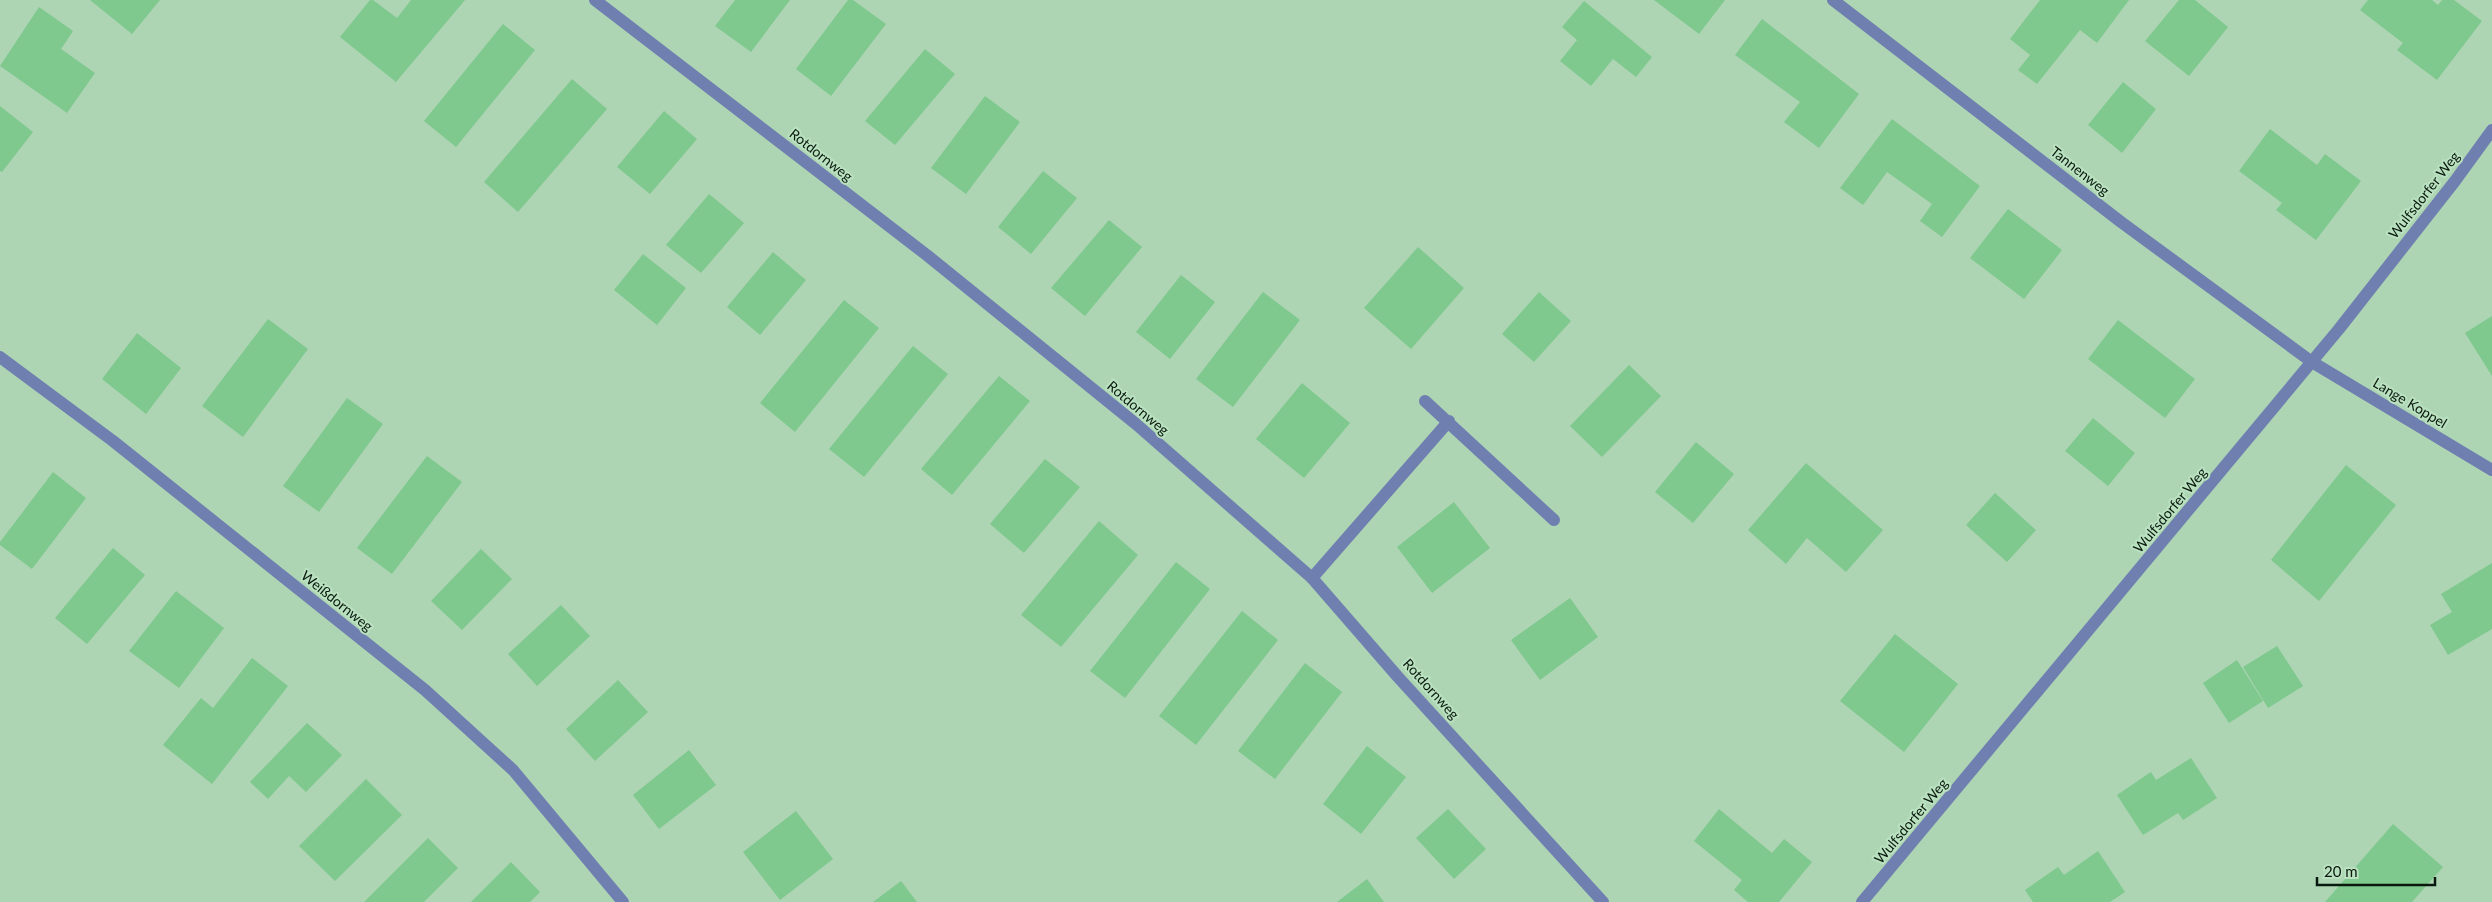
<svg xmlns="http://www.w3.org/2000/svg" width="2492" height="902" font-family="Lato,sans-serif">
<rect width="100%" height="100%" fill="#add5b4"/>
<path fill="#7fc88e" d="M 90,0 L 160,0 L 132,34 Z
M 370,0 L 373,0 L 397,18 L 411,0 L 465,0 L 396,82 L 340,37 Z
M 735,0 L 790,0 L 751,52 L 715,26 Z
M 848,0 L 853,0 L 886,24 L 831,96 L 796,69 Z
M 1654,0 L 1725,0 L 1699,34 Z
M 2040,0 L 2129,0 L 2097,43 L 2080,30 L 2037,84 L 2018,70 L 2030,55 L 2010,39 Z
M 2179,0 L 2195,0 L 2228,27 L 2189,76 L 2145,41 Z
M 2368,0 L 2432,0 L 2438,5 L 2442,0 L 2454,0 L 2482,21 L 2437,80 L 2397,50 L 2403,43 L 2360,10 Z
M 1584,1 L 1652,57 L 1636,77 L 1613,59 L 1591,86 L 1560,61 L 1577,40 L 1562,27 Z
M 39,7 L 73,31 L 61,49 L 95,73 L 67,113 L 0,66 Z
M 1762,19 L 1859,94 L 1819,148 L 1784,122 L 1800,102 L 1735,55 Z
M 503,24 L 535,50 L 456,147 L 424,121 Z
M 925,49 L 955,74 L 895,145 L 865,121 Z
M 572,79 L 607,109 L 518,212 L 484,182 Z
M 2123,82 L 2156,109 L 2122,153 L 2088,125 Z
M 985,96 L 1020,122 L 966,194 L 931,168 Z
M 0,106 L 33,132 L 2,172 L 0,171 Z
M 664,111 L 697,139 L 650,194 L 617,167 Z
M 1892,119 L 1980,186 L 1942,237 L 1920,221 L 1932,204 L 1887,172 L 1863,205 L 1840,188 Z
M 2270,129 L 2317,165 L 2325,154 L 2361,181 L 2316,240 L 2276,210 L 2282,203 L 2239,171 Z
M 1043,171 L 1077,198 L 1031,254 L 998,227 Z
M 709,194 L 744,223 L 701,273 L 666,245 Z
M 2008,209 L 2062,250 L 2024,299 L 1970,258 Z
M 1109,220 L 1142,247 L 1085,316 L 1051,288 Z
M 1418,247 L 1464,288 L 1411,349 L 1364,308 Z
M 773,252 L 806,280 L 760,335 L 727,307 Z
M 643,254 L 686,288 L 657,325 L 614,290 Z
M 1181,275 L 1215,302 L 1170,359 L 1136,332 Z
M 1263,292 L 1300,320 L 1233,407 L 1196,379 Z
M 1539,292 L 1571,321 L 1534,362 L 1502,334 Z
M 844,300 L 879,328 L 795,432 L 760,403 Z
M 2492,316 L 2492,376 L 2465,333 Z
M 268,319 L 308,349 L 243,437 L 202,406 Z
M 2118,320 L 2195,379 L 2165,418 L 2088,359 Z
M 137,333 L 181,368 L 146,414 L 102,379 Z
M 913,346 L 948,374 L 864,477 L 829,449 Z
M 1629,365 L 1661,396 L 1602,457 L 1570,426 Z
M 999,376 L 1030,401 L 952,495 L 921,469 Z
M 1302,383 L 1350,423 L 1304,478 L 1256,439 Z
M 347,398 L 383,424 L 319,512 L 283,486 Z
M 2093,418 L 2135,453 L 2108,486 L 2065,451 Z
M 1696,442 L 1734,474 L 1693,523 L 1655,492 Z
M 427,456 L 462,482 L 392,574 L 357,548 Z
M 1045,459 L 1080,487 L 1024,553 L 990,524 Z
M 1806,463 L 1883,530 L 1846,572 L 1807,538 L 1786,564 L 1748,530 Z
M 2346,465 L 2396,505 L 2319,601 L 2271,560 Z
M 53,472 L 86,498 L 32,569 L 0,545 L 0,542 Z
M 1995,493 L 2036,530 L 2007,562 L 1966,525 Z
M 1454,502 L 1490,548 L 1432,593 L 1397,547 Z
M 1099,521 L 1138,555 L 1061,647 L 1021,615 Z
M 113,548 L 145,575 L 87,644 L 55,618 Z
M 481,549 L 512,579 L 462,630 L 431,601 Z
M 1176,562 L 1210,589 L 1125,698 L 1090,671 Z
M 2492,563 L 2492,629 L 2448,655 L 2430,625 L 2452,612 L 2441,594 Z
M 176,591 L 224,628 L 179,688 L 129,651 Z
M 1570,598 L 1598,637 L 1540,680 L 1511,640 Z
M 561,605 L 590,636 L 537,686 L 508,654 Z
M 1242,611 L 1278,640 L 1196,745 L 1159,716 Z
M 1895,634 L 1958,684 L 1904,752 L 1840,701 Z
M 2277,646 L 2303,686 L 2268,708 L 2243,667 Z
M 252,658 L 288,686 L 212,784 L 163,745 L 201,698 L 213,708 Z
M 2237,660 L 2263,701 L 2229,723 L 2203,683 Z
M 1305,663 L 1342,692 L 1275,779 L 1238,751 Z
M 618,680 L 648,712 L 595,761 L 566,729 Z
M 307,723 L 342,755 L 306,792 L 289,776 L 268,799 L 250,782 Z
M 1367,746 L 1406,777 L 1361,834 L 1323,804 Z
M 689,750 L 716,785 L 659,829 L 633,795 Z
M 2191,758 L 2217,798 L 2183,820 L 2178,813 L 2143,835 L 2117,795 L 2151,772 L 2156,780 Z
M 366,779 L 402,815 L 335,881 L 299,846 Z
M 1448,809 L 1486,849 L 1454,879 L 1416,838 Z
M 1719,809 L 1772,853 L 1784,839 L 1812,862 L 1779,902 L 1748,902 L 1734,890 L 1742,880 L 1694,841 Z
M 796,811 L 833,859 L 780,900 L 743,852 Z
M 2393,824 L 2443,867 L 2412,902 L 2325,902 Z
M 428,838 L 458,868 L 424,902 L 364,902 Z
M 2098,851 L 2125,892 L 2110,902 L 2033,902 L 2025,890 L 2058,867 L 2064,875 Z
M 511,862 L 540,892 L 530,902 L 471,902 Z
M 1367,879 L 1384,902 L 1337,902 Z
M 901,881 L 917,902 L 873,902 Z"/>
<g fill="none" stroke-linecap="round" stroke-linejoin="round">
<path stroke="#6f7fb0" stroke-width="12" d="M 1425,401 L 1554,520
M 1312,578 L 1449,421"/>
<path stroke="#6f7fb0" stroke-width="12" d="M 595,0 L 928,256 L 1136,424 L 1312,578 L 1398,677 L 1603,902
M 1833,0 L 2121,222 L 2312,362 L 2492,470
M 0,357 L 113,441 L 425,690 L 513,770 L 623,902
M 1862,902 L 2339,329 L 2455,181 L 2492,130"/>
</g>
<g text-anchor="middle" stroke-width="4" stroke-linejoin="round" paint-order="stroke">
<g font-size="14" fill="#0a190d" stroke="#bae2c1">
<text transform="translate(821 155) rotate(38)" y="5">Rotdornweg</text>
<text transform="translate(2080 171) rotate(38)" y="5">Tannenweg</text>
<text transform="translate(2424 195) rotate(-52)" y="5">Wulfsdorfer Weg</text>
<text transform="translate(2410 403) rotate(31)" y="5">Lange Koppel</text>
<text transform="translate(1138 408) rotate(40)" y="5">Rotdornweg</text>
<text transform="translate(2170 510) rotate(-50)" y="5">Wulfsdorfer Weg</text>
<text transform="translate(337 601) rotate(39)" y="5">Weißdornweg</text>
<text transform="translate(1431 689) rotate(48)" y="5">Rotdornweg</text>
<text transform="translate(1911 821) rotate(-50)" y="5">Wulfsdorfer Weg</text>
</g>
</g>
<path d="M2317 877v8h118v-8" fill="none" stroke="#0a190d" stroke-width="2.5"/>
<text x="2324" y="877" font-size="15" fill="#0a190d" stroke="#bae2c1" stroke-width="4" paint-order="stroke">20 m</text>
</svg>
